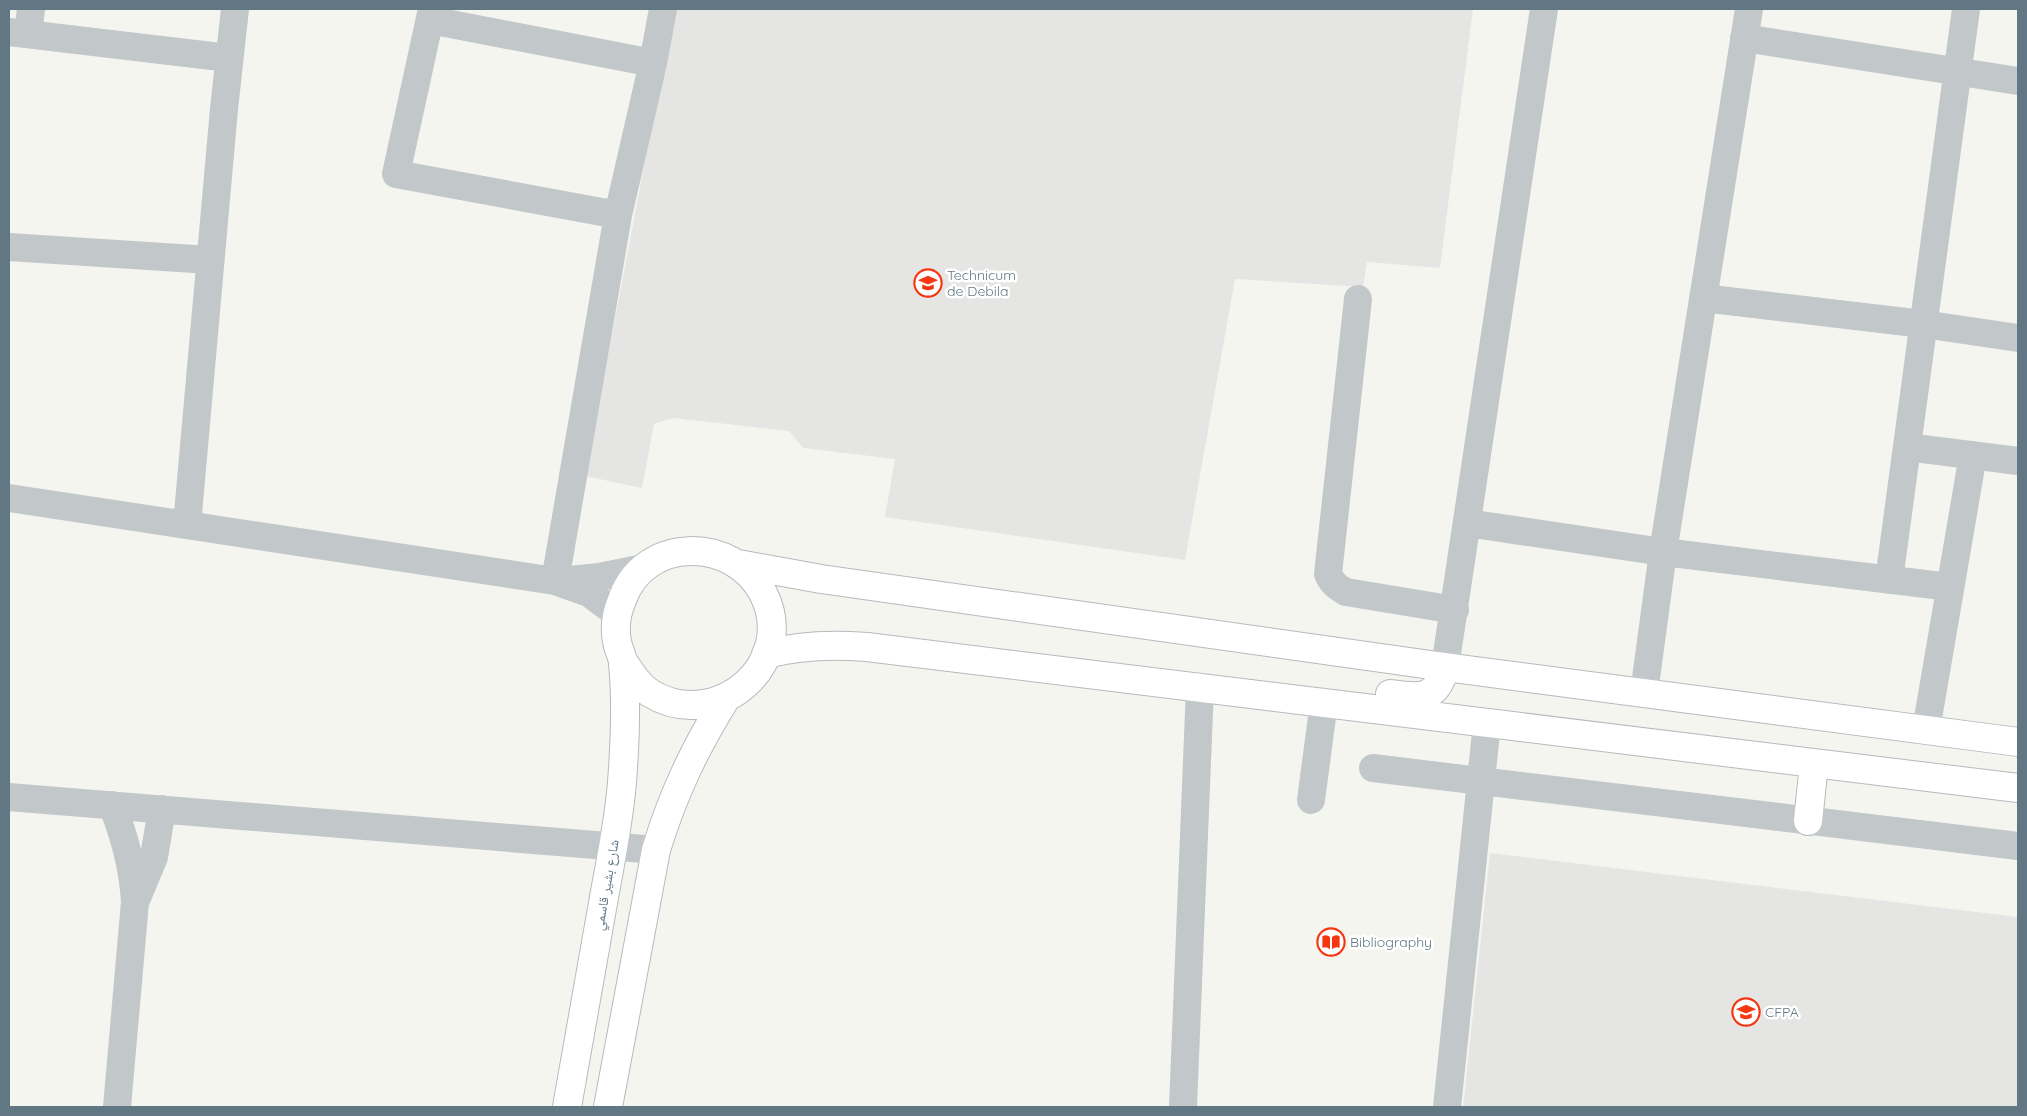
<svg xmlns="http://www.w3.org/2000/svg" width="2027" height="1116" font-family="Quicksand,'Noto Naskh Arabic',sans-serif">
<rect width="100%" height="100%" fill="#f5f5f0"/>
<path fill="#e5e6e4" d="M 674,9 L 1473,9 L 1440,268 L 1367,262 L 1363,287 L 1235,279 L 1185,560 L 885,517 L 895,459 L 803,448 L 789,431 L 673,418 L 654,424 L 642,488 L 585,476 Z
M 1490,853 L 2018,917 L 2018,1107 L 1463,1107 Z"/>
<g fill="none" stroke-linecap="round" stroke-linejoin="round">
<g stroke="#b5babd" stroke-width="30">
<path id="major" d="M 738,564 L 821,579 L 1445,667 L 2018,742
M 766,654 C 800,645 831,644 867,647 L 2018,788
M 1390,694 C 1419,698 1437,701 1445,667
M 1808,821 L 1814,764
M 567,1107 C 579,1039 591,971 603,903 C 610,863 619,822 622,782 C 625,743 627,703 623,664 C 623,658 620,652 618,646 C 614,631 616,614 622,600 C 644,536 733,536 763,593 C 799,663 717,734 650,693 C 638,685 631,673 623,661
M 608,1107 L 656,850 C 673,794 695,748 726,698"/>
</g>
<path stroke="#c2c7c9" stroke-width="28" d="M 432,9 L 396,174 L 618,215
M 430,20 L 653,63
M 9,32 L 229,58
M 28,34 L 31,9
M 1744,38 L 2018,81
M 9,247 L 210,260
M 1703,298 L 1923,324 L 2018,338
M 1358,299 L 1328,574 C 1332,583 1337,587 1346,592 L 1455,610
M 1907,447 L 2018,461
M 9,498 L 555,581 L 589,593 L 617,614
M 1467,523 L 1663,552 L 1950,587
M 187,525 L 224,109 L 235,9
M 1889,580 L 1966,9
M 555,581 L 618,215 L 653,63 L 663,9
M 561,581 L 599,577 L 644,568
M 1445,667 L 1544,9
M 1644,693 L 1663,552 L 1749,9
M 1926,730 L 1973,455
M 1373,768 L 2018,846
M 9,797 L 656,850
M 1311,800 L 1324,702
M 112,805 C 125,837 133,867 135,902 L 117,1107
M 136,900 L 154,857 L 162,809
M 1183,1107 L 1200,687
M 1447,1107 L 1487,723"/>
<use href="#major" stroke="#fff" stroke-width="28"/>
</g>
<defs>
<g id="school-ring" transform="scale(1.4375)"><circle r="9.5" fill="#fff" stroke="#f43711" stroke-width="1.5"/><path d="M0-5L7-2L0 1L-7-2ZM-4 1L0 2.5L4 1V4Q0 6-4 4Z" fill="#f43711"/></g>
<g id="library-ring" transform="scale(1.4375)"><circle r="9.5" fill="#fff" stroke="#f43711" stroke-width="1.5"/><path d="M-6-4Q-3-5.5-.7-3.5V5Q-3 3-6 4ZM6-4Q3-5.5 .7-3.5V5Q3 3 6 4Z" fill="#f43711"/></g>
<g id="university-ring" transform="scale(1.4375)"><circle r="9.5" fill="#fff" stroke="#f43711" stroke-width="1.5"/><path d="M0-5L7-2L0 1L-7-2ZM-4 1L0 2.5L4 1V4Q0 6-4 4Z" fill="#f43711"/></g>
</defs>
<g fill-rule="evenodd">
<use href="#school-ring" x="928" y="283"/>
<use href="#library-ring" x="1331" y="942"/>
<use href="#university-ring" x="1746" y="1012"/>
</g>
<g text-anchor="middle" stroke-width="5" stroke-linejoin="round" paint-order="stroke">
<g font-size="14" fill="#617784" stroke="#fff" text-anchor="start">
<text x="947" y="280">Technicum<tspan x="947" dy="16">de Debila</tspan></text>
<text x="1350" y="947">Bibliography</text>
<text x="1765" y="1017">CFPA</text>
</g>
<g font-size="14" fill="#617784" stroke="#fff">
<text transform="translate(606 885) rotate(-80)" y="5">شارع بشير قاسمي</text>
</g>
</g>
<rect width="2027" height="1116" fill="none" stroke="#617784" stroke-width="20"/>
</svg>
